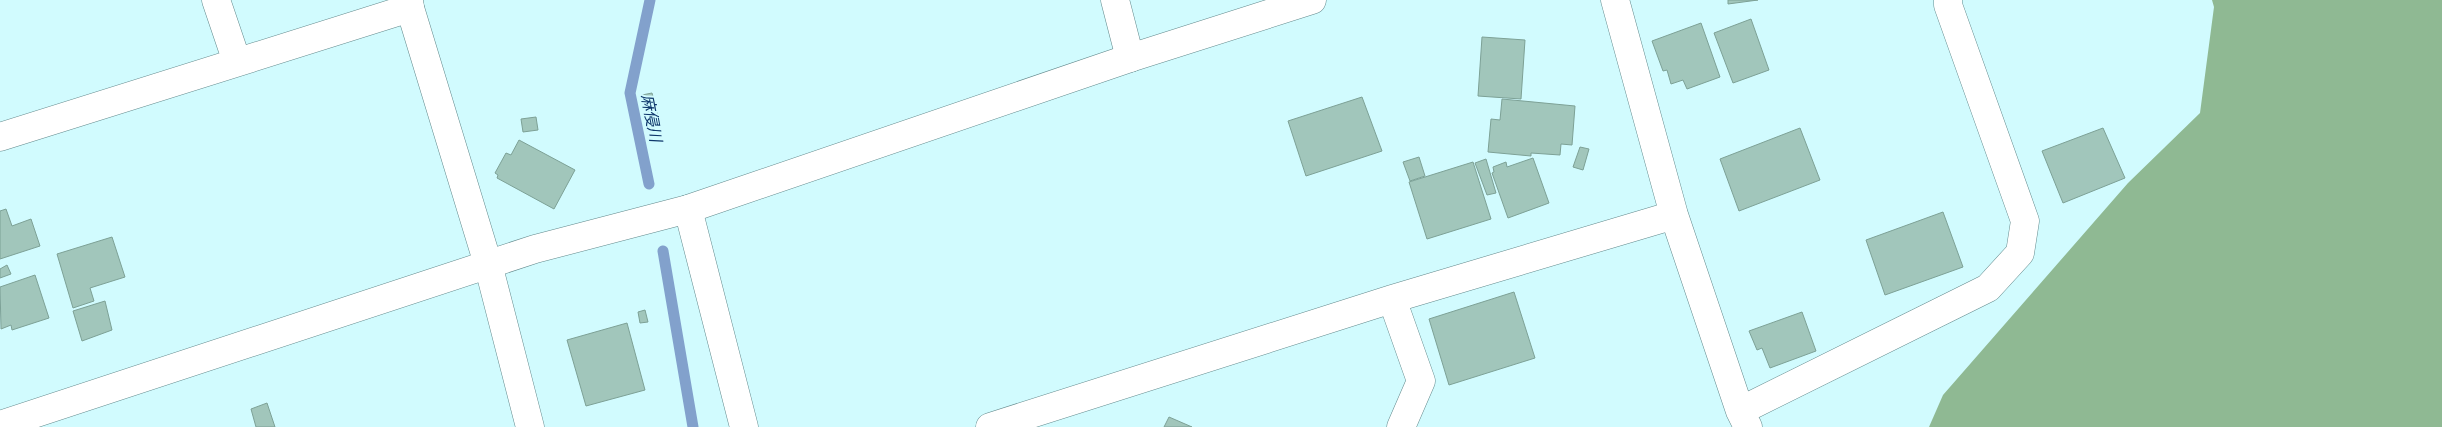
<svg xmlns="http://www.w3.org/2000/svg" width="2442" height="427" font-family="Figtree,'Noto Sans JP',sans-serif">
<rect width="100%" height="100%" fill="#d1fbfe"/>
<path fill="#8fb993" d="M 2212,0 L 2442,0 L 2442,427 L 1929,427 L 1943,395 L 2128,183 L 2200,113 L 2214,7 Z"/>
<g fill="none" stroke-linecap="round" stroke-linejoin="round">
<path stroke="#82a1cc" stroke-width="11" d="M 649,184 L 630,93 L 650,0
M 663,251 L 693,427"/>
</g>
<path fill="#a1c6bb" stroke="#7da196" d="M 1728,0 L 1758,0 L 1728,4 Z
M 1751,19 L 1769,70 L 1733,83 L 1714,33 Z
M 1701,23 L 1720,77 L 1687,89 L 1683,80 L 1671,84 L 1667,70 L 1663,71 L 1652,41 Z
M 1482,37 L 1525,40 L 1521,99 L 1478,96 Z
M 652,93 L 660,124 L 650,127 L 642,95 Z
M 1362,97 L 1382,151 L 1306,176 L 1288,121 Z
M 1502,99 L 1575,106 L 1572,145 L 1561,144 L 1560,155 L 1531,153 L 1531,156 L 1488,152 L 1491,119 L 1500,120 Z
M 536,117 L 538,130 L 523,132 L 521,119 Z
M 1800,128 L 1820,180 L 1739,211 L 1720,159 Z
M 2103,128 L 2125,178 L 2063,203 L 2042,151 Z
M 519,140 L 575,170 L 554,209 L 497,178 L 498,175 L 495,173 L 506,153 L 511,155 Z
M 1580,147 L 1589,149 L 1583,170 L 1573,167 Z
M 1419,157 L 1425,176 L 1410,181 L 1403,162 Z
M 1533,158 L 1549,203 L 1508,218 L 1492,173 L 1494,172 L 1493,167 L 1506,162 L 1507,167 Z
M 1486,159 L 1496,193 L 1487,195 L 1475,163 Z
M 1473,162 L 1491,219 L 1427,239 L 1409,182 Z
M 6,209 L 12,226 L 31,219 L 40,246 L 0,259 L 0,211 Z
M 1943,212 L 1963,267 L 1885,295 L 1866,240 Z
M 112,237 L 125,277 L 90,288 L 94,301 L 73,308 L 57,254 Z
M 7,265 L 11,274 L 0,278 L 0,269 Z
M 35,275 L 49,318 L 12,330 L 11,325 L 1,329 L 0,287 Z
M 1514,292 L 1535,358 L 1449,385 L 1429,319 Z
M 105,301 L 112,330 L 82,341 L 73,311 Z
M 645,310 L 648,322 L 640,323 L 638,312 Z
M 1802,312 L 1816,351 L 1770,368 L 1762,348 L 1757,350 L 1749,331 Z
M 627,323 L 645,390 L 586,406 L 567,340 Z
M 267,403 L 275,427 L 256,427 L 251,409 Z
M 1169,417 L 1192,427 L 1164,427 Z"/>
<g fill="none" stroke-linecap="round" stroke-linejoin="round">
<g stroke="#62898c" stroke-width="29">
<path id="minor" d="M 216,0 L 237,62
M 1115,0 L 1130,58 L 1312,0
M 1615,0 L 1674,215 L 1740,411 L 1748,427
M 0,137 L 410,8 L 409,0
M 688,209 L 744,427
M 1392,299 L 1421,381 L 1401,427
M 1740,411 L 1988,288 L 2020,253 L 2025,221 L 1948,5 L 1948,0
M 990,427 L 1392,299 L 1674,215"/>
</g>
<g stroke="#62898c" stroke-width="29">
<path id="tertiary" d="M 410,8 L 488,264 L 530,427
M 0,425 L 535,249 L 688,209 L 1130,58"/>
</g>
<use href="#minor" stroke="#fff" stroke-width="28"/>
<use href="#tertiary" stroke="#fff" stroke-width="28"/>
</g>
<g text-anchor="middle" stroke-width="4" stroke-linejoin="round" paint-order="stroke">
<g font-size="16" font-style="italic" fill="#0d366a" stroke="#d1fbfe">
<text transform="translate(652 118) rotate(79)" y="6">麻侵川</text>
</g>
</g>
</svg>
